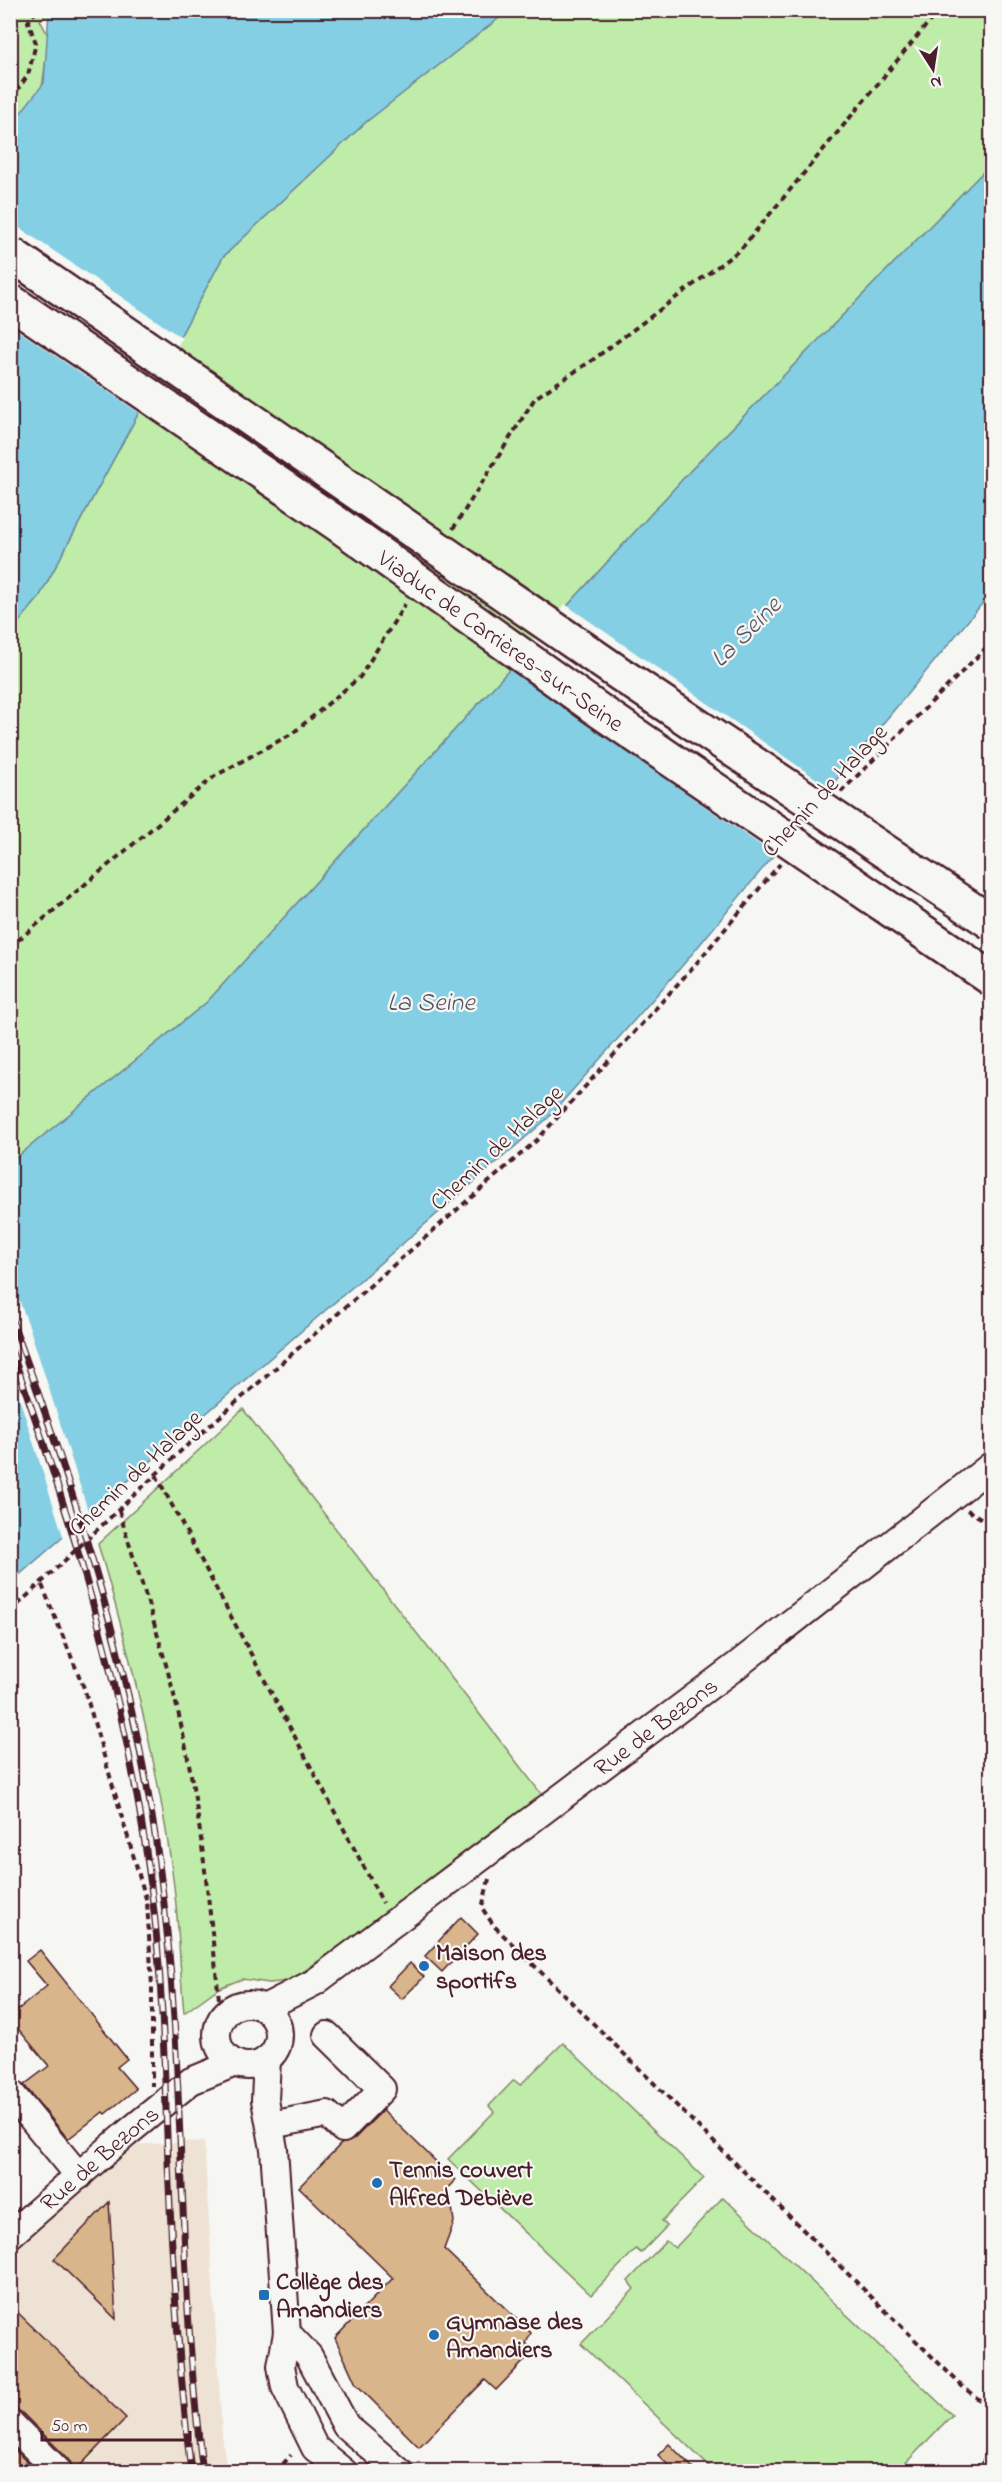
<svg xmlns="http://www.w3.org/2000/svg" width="1002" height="2482" font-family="'Indie Flower',sans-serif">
<rect width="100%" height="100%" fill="#f6f6f2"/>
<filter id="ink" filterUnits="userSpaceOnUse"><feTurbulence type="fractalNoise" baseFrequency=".0167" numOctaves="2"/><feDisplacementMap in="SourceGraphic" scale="12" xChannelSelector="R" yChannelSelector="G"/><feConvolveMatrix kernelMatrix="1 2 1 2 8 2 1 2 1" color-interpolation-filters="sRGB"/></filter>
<g filter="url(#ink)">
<path fill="#ede2d3" d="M 204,2141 L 222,2435 L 227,2471 L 11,2472 L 11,2247 L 135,2145 Z"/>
<path fill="#bfeca9" stroke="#84866a" stroke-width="1.5" d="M 10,11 L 53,11 L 40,20 L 49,37 L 42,88 L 10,127 Z
M 508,11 L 991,11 L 991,164 L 692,469 L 207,1002 L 11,1162 L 11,631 L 38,599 L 223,257 L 366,122 Z
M 243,1409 L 546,1800 L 290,1981 L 269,1983 L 242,1979 L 219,1988 L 184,2013 C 180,1971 179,1928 174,1886 C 160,1771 131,1656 98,1544 Z
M 563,2043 L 704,2178 L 662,2221 L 667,2226 L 641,2253 L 636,2249 L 591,2295 L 448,2159 L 494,2112 L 489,2106 L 514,2080 L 520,2085 Z
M 723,2197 L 952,2415 L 900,2469 L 902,2471 L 714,2471 L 581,2344 L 634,2289 L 628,2281 L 666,2241 L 675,2248 Z"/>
<path fill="#85cfe5" stroke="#6d899b" stroke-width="1.5" d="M 49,11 L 508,11 L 366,122 L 223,257 L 38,599 L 11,631 L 11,125 L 44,83 Z
M 991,164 L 991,593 L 682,966 L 548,1118 L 11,1582 L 11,1162 L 207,1002 L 692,469 Z"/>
<path fill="#f6f6f2" d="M 11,222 L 182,338 L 141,414 L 10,325 Z
M 565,604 L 831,789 L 776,856 L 507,668 Z
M 11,1279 L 29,1326 L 90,1517 L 64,1539 L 11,1372 Z"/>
<path fill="#d9b58b" stroke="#4a1f2b" stroke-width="1.5" d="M 461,1917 L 478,1934 L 442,1972 L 425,1956 Z
M 40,1950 L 127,2059 L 117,2067 L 136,2089 L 105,2114 L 103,2112 L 68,2139 L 24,2085 L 49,2066 L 10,2019 L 10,2016 L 47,1986 L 26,1961 Z
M 410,1963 L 424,1977 L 402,1999 L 388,1986 Z
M 383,2110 L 455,2180 L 444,2192 L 452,2207 L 454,2222 L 444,2249 L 531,2333 L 526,2343 L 534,2351 L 496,2390 L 485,2380 L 419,2447 L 356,2384 L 335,2338 L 393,2278 L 299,2187 L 341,2144 L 354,2139 Z
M 109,2202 L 116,2319 L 54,2259 Z
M 10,2305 L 126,2418 L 74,2472 L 70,2461 L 21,2412 L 10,2408 Z
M 669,2444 L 697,2472 L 675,2472 L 658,2455 Z
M 10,2445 L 37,2472 L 10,2472 Z"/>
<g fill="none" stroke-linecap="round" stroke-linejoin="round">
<g stroke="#4a1f2b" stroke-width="30">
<g id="minor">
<circle cx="248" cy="2035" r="31"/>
<path id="s1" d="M 264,2008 L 315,1982 L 736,1666 L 992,1465"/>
<path d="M 267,2059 L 265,2100 L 274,2149 L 287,2333"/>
<path d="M 10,2092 L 79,2176"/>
<path d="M 271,2125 L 327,2114 L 343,2129 L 382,2089 L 327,2035"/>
<path id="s2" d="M 10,2235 L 126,2134 L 191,2081 L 235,2063"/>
<path d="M 10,2423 L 59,2472"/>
<path d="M 344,2472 L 315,2448 L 285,2387 L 281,2366 L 287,2333 L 309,2356 L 346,2426 L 400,2472"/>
</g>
</g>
<path stroke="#4a1f2b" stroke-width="4" stroke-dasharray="6 4.5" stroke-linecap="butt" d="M 10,100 L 28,75 L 36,43 L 28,22 L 37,10
M 453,529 L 535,398 L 594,359 L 741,249 L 939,10
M 841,792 L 992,642
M 10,947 L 215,776 L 293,733 L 360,677 L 405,604
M 156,1475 L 383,1903
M 967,1510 L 984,1520 L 992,1513
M 119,1511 C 140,1579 163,1646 179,1716 C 202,1815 210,1917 221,2018
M 42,1585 L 84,1688 L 147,1902 L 152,1986 L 152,2086
M 10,1612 L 184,1448 L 537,1140 L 694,966 L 780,864
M 489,1879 L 482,1908 L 494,1926 L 962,2386 L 992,2410
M 276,2472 L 291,2455
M 976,2472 L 992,2450"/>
<use href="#minor" stroke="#f6f6f2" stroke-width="26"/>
<g stroke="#4a1f2b" stroke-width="7">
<path id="rail" d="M 10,1315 C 78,1499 139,1691 162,1887 C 186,2081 177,2277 203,2472
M 10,1347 C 77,1532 134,1724 155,1920 C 164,2009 165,2096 169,2185 C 173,2281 180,2376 191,2472"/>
</g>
<use href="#rail" stroke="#f6f6f2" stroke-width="4.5" stroke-dasharray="14" stroke-linecap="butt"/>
<g stroke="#4a1f2b" stroke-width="38" stroke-linecap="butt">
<g id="highway-bridge">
<path d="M 11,254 L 620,674 L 992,923"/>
<path id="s3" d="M 10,301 L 336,523 L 597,709 L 992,979"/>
</g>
</g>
<use href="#highway-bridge" stroke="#f6f6f2" stroke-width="33"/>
</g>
</g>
<g fill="#1f6fb2" stroke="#f6f6f2" stroke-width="2">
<circle cx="424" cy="1966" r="6"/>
<circle cx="377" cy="2183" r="6"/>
<rect x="258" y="2289" width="12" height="12" rx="3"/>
<circle cx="434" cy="2335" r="6"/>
</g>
<g text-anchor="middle" stroke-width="4.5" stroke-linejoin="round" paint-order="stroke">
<g font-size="24" fill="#4a1f2b" stroke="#f6f6f2">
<text dy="8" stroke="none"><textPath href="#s3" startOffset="597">Viaduc de Carrières-sur-Seine</textPath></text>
<text transform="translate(824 790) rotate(-47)" y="8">Chemin de Halage</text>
<text transform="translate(496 1147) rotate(-43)" y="8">Chemin de Halage</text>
<text transform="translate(135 1472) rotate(-43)" y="8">Chemin de Halage</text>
<text dy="8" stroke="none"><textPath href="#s1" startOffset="483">Rue de Bezons</textPath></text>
<text dy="8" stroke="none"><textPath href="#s2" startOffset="118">Rue de Bezons</textPath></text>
</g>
<g font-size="24" font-weight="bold" fill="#4a1f2b" stroke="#f6f6f2" text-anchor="start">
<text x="436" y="1960">Maison des<tspan x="436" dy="28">sportifs</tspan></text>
<text x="389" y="2177">Tennis couvert<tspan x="389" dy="28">Alfred Debiève</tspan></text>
<text x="276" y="2289">Collège des<tspan x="276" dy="28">Amandiers</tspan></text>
<text x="446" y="2329">Gymnase des<tspan x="446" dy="28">Amandiers</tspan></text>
</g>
<g font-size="26" font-style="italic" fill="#5c5463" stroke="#f6f6f2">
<text transform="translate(745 631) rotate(-45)" y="9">La Seine</text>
<text x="431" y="1010">La Seine</text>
</g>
</g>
<rect width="1002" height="2482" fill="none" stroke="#f6f6f2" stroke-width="36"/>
<rect x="18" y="18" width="966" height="2446" fill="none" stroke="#4a1f2b" stroke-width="2" filter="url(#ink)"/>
<g transform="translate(933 69) rotate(168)" stroke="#f6f6f2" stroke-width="4.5" paint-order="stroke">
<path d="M0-4.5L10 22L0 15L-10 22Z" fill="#4a1f2b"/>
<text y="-9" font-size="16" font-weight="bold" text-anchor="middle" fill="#4a1f2b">N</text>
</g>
<path d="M42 2431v9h148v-9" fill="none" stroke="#4a1f2b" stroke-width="3"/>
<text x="51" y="2431" font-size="18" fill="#4a1f2b" stroke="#f6f6f2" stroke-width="4.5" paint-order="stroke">50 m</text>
</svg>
